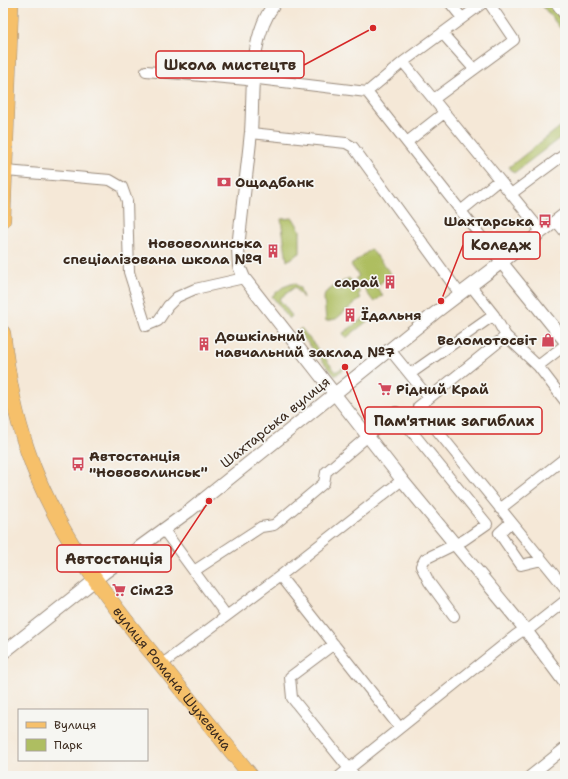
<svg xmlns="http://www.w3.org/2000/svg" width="568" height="779" font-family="'Shantell Sans',sans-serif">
<rect width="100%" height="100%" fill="#f6f6f2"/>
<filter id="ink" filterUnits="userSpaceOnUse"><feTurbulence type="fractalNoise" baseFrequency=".025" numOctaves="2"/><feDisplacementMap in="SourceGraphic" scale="8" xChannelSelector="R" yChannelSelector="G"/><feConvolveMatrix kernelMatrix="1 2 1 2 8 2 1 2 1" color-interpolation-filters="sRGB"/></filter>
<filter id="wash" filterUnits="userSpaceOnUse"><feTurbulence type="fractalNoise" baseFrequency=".012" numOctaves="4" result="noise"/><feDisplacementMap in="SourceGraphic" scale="16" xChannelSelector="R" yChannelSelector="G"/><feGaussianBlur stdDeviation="0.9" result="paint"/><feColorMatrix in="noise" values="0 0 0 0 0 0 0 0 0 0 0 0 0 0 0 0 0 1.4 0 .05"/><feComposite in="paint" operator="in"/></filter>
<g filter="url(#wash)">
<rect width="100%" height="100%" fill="#f5e8d7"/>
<path fill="#aebe61" stroke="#747440" d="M 540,3 L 553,3 L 565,19 L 565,34 Z
M 565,123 L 565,134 L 514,173 L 509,167 Z
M 293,218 L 300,230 L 300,253 L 287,261 L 281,219 Z
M 371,249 L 391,274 L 376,287 L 383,295 L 374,302 L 366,292 L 367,291 L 355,279 L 359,276 L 351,265 Z
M 349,278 L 360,293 L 358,295 L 361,298 L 336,319 L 326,321 L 324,298 L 325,293 L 336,285 L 339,291 L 342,292 L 337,285 Z
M 294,283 L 300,288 L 303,298 L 295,287 L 279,299 L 292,316 L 289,319 L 272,296 L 283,287 Z
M 364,318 L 370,319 L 346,338 L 343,333 Z
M 301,328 L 336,372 L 346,365 L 345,368 L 335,376 L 298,331 Z"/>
</g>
<g filter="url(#ink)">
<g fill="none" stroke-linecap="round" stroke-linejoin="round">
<g stroke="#98897a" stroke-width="12">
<path id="minor" d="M 450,3 L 462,18
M 442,33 L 474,69
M 403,62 L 542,232
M 146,71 L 247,80 L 258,79 L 367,92 L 403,62 L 483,3
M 367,92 L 502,263
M 434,99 L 514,40 L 489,3
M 251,133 L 346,143 L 353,147 L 460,294
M 407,142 L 444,113
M 6,171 L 110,180 L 122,187 L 127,201 L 129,272 L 146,326 L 158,321 L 168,306 L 177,297 L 195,289 L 244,278
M 511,194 L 565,154
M 462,210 L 499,180
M 556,221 L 565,232
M 565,269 L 565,268
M 471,286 L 494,315 L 506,336 L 538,366 L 565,401
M 506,336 L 418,407 L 565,588
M 390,350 L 429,398
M 538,366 L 565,345
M 410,374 L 494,315
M 500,509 L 565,458
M 511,522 L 499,533 L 521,565 L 542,560
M 163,529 L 226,615
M 194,571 L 261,527 L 274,525 L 324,483 L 326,472 L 396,412 L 487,524 L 464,540 L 425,559 L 421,566 L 429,582 L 454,616
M 280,576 L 400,728
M 334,644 L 290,677 L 292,698 L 355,776
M 161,665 L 280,576 L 402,480
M 340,776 L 516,635 L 525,629 L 532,627 L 565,601
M 530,776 L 565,748"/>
</g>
<g stroke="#98897a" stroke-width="14">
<path id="tertiary" d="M 275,3 C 248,38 254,90 251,132 C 247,171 242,209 238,248 L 239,266 L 244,278 L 402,480 L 525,629 L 565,683
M 557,3 L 565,14
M 502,263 L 565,341
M 3,653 L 104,573 L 189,511 L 435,313 L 565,214"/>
</g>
<g stroke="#98897a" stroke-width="16">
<g id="primary">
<path d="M 3,220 L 11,3"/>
<path id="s1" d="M 3,333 C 7,372 15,415 28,452 C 55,532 107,599 160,663 C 190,701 221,738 251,776"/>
</g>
</g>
<use href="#minor" stroke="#fff" stroke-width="10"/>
<use href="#tertiary" stroke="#fff" stroke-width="12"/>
<use href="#primary" stroke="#f6c06b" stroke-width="15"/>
</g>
</g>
<defs>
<g id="bank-bare" transform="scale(1.08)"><path d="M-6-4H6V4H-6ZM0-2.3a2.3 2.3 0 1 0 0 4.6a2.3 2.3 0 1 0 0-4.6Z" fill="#d1495b" stroke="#f6f6f2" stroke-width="2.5" paint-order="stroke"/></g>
<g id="bus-bare" transform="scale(1.08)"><path d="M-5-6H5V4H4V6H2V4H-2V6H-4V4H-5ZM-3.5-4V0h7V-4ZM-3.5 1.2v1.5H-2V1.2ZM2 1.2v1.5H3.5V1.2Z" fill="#d1495b" stroke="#f6f6f2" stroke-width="2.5" paint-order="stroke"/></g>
<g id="building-bare" transform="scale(1.08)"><path d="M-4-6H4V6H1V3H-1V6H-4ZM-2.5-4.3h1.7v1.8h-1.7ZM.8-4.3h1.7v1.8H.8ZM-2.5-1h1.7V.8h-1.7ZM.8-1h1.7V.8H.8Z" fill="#d1495b" stroke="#f6f6f2" stroke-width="2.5" paint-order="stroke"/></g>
<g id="shop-bare" transform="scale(1.08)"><path d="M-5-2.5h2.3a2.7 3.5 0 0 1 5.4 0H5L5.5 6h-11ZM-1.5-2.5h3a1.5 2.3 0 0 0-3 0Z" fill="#d1495b" stroke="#f6f6f2" stroke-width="2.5" paint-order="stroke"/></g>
<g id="supermarket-bare" transform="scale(1.08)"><path d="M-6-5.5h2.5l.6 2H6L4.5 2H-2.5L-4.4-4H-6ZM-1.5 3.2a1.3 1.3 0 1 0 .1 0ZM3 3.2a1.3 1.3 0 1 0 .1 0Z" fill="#d1495b" stroke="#f6f6f2" stroke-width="2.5" paint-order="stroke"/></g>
</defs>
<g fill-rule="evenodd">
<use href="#bank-bare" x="224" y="182"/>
<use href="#bus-bare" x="545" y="221"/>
<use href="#building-bare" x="273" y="251"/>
<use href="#building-bare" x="390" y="282"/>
<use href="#building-bare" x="350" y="315"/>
<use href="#shop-bare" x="548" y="340"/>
<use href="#building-bare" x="204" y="344"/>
<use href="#supermarket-bare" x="385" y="389"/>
<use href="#bus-bare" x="78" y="464"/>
<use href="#supermarket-bare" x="119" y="590"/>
</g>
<g text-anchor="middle" stroke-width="3.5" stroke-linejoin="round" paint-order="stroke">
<g font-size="14" font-weight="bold" fill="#3b2a1e" stroke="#f6f6f2" text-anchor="start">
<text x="235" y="187">Ощадбанк</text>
<text x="534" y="226" text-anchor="end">Шахтарська</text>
<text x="262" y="248" text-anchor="end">Нововолинська<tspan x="262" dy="16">спеціалізована школа №9</tspan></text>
<text x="379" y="287" text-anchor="end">сарай</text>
<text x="361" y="320">Їдальня</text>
<text x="215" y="341">Дошкільний<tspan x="215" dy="16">навчальний заклад №7</tspan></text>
<text x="537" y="345" text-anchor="end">Веломотосвіт</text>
<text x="396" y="394">Рідний Край</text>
<text x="89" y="461">Автостанція<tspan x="89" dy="16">"Нововолинськ"</tspan></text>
<text x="130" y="595">Сім23</text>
</g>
<g font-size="14" fill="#3b2a1e" stroke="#f6f6f2">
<text transform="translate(275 422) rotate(-39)" y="5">Шахтарська вулиця</text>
<text dy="5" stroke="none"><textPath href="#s1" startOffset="392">вулиця Романа Шухевича</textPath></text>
</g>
</g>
<path fill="none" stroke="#d62828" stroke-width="1.5" d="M373 28L304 65M441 301L463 245M345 367L365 420M209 501L171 558"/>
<g fill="#d62828" stroke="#f6f6f2" stroke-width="1.5">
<circle cx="373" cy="28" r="4"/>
<circle cx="441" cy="301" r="4"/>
<circle cx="345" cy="367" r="4"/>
<circle cx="209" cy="501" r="4"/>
</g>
<g fill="#f6f6f2" stroke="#d62828" stroke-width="1.5">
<rect x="156" y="51" width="148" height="27" rx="4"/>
<rect x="463" y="232" width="77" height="27" rx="4"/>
<rect x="365" y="407" width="177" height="27" rx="4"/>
<rect x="57" y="545" width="114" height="27" rx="4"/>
</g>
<g font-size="15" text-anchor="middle" font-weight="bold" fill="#3b2a1e">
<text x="230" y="70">Школа мистецтв</text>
<text x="501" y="250">Коледж</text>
<text x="454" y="426">Пам'ятник загиблих</text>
<text x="114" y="564">Автостанція</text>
</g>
<rect width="568" height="779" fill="none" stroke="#f6f6f2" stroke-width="16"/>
<rect x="18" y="709" width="130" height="52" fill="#f6f6f2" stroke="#aba49d"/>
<rect x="26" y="722" width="20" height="6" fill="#f6c06b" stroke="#aba49d"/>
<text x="54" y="729" font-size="12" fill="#3b2a1e">Вулиця</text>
<rect x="26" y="739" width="20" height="12" fill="#aebe61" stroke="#aba49d"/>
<text x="54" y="749" font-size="12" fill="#3b2a1e">Парк</text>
</svg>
